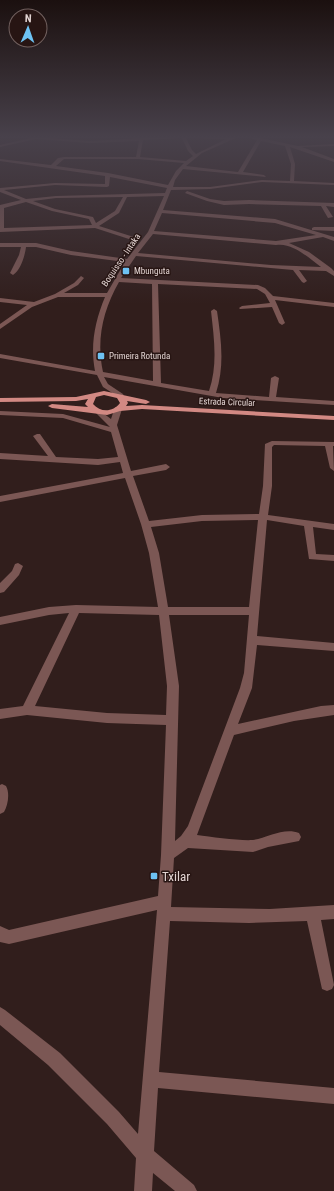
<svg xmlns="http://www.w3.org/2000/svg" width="334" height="1191" viewBox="0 0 334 1191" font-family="'Roboto Condensed',sans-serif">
<rect width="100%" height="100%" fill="#311e1c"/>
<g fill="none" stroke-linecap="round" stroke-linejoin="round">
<path fill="#7b5754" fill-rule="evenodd" d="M35 137 90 141 160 137H238L202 153 186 166 238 172 257 140 246 137 260 138 298 146 334 144V146L302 147 334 159V162L290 147 295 164 294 181 334 183V185L262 182 210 189 171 190 163 210 275 219 334 237V241L323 237 289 243 309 252 331 268 334 271V276L326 271 299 270 307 281 304 283 302 282 293 270 136 256 121 278 258 285 265 288 273 296 334 303V307L275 300 285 323 282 325 279 323 272 307 240 309 239 308 242 306 270 303 265 294 257 289 158 284 161 383 209 391C218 365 214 338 211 311L214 309 217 311C221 339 225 365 216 393L269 397 271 378 275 376 279 378 276 397 334 401V405L223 398 104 377 108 384 123 394 124 396 120 398 103 387 97 375 0 358V354L95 371C90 345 95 321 105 297H58L32 307 0 329V324L27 305 0 302V298L34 302 55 294 74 283 81 276 84 278 78 285 64 293H107L125 262 71 255 36 247H26C25 255 21 270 13 275L10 273 19 255 21 247H0V243H36L71 251 127 259 148 232 164 196 127 197 119 213 99 226 137 238 131 252 128 254 125 252 132 240 95 228 0 232V205L21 200 0 192V188L55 183 105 184V176L0 161V159L51 165 58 158 64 157H136L139 141 90 143 36 139 0 147V145ZM182 138 188 151 193 156 186 161 140 157 143 140ZM186 138 226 139 196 154 192 150ZM261 141 285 146 291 164 290 181 262 180 210 187H173L175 180 183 169 266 177 264 175 243 172ZM64 159H138L184 163 176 171 168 185 108 173 56 166ZM110 177 167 188 165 193 56 196 26 199 4 190 55 185 107 187 109 186ZM123 197 115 211 96 223 93 217 55 209 33 201 56 198ZM26 202 52 211 89 219 92 225 4 228V208ZM162 213 275 223 316 235 276 241 154 231ZM153 234 276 245C292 242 309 258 321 267L271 265 138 253ZM119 282 152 284 153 381 103 372C96 340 103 310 119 282Z
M187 191 210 199 224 201 249 200 334 203V207L326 206 333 217 328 218 321 206 249 204 224 205 207 201 185 193Z
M314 227H334V231L312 230V228Z
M115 407H121L122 409 117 425 131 471 166 464 170 467 166 470 133 476 149 521 202 515 259 514 263 486 265 444 272 441 334 442V446H333L334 471 330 468 325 446 274 445 272 447V486L268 515 334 524V530L313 527 316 554 334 555V561L309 559 304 526 267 520 257 636 334 643V651L257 645 252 688 238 724 321 706 334 705V715L294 721 234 735 197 835C212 837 240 841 253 840 267 838 284 827 299 833L301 837 299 841 268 847 253 852 188 848 174 858 171 907 270 909 334 905V919L321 920 334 985 332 989 327 991 322 989 307 921 249 923 170 921 159 1072 334 1088V1104L158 1088 154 1151 194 1185 197 1191H175L153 1173 152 1191H134L136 1158 107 1124 48 1065 0 1025V1007L5 1010 60 1053 119 1112 138 1134 157 910 9 944 0 942V926L9 930 158 896 161 855 166 725 107 723 27 715 0 719V709L23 706 69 613 49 615 0 625V617L49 607 76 605 158 607 149 553 141 524 125 478 0 502V496L123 473 120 462 98 465 0 459V453L48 456 33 436 37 434H40L56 457 98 459 118 457 111 432 63 418 0 415V411L63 414 110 427 95 412 99 410 111 419ZM258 520 249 607H168L159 553 151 527 202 521ZM79 613 159 615 167 686 166 715 107 713 35 706ZM169 615H249L244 673 240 688 188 826 181 836 175 841 179 686Z
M18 563 23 566 19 575 4 592 0 593V583L12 571 15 564Z
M2 784 6 786C10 793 8 805 4 812L0 814V785Z"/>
<path fill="#d28983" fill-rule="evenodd" d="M104 391 146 400 150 402 146 404 127 401 128 403 126 406 142 405 334 416V420L142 409 120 411 107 415 52 408 48 406 52 404 88 407 85 404 88 399 76 401 0 402V398L76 397ZM104 395 117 398 120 403C113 412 101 413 93 404L96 397Z"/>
</g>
<linearGradient id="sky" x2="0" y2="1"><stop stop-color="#1b100f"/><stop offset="0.45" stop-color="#48414b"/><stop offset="1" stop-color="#48414b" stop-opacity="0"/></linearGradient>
<rect width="334" height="304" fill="url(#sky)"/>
<g fill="#6dc2f3" stroke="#271513" stroke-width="1.5">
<rect x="122" y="267" width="8" height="8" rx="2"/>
<rect x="97" y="352" width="8" height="8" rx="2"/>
<rect x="150" y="872" width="8" height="8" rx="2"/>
</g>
<g text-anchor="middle" stroke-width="3" stroke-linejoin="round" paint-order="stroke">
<g font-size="9" fill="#e2d4d2" stroke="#271513">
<text transform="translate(121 260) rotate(-56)" y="3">Boquisso - Intaka</text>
<text transform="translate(227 402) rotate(2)" y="3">Estrada Circular</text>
</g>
<g font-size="9" fill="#e2d4d2" stroke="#271513" text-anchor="start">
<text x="134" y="274">Mbunguta</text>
<text x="109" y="359">Primeira Rotunda</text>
</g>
<g font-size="13" fill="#e2d4d2" stroke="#271513" text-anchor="start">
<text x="162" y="881">Txilar</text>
</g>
</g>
<g transform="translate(28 28) rotate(2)"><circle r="19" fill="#271513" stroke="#72615f"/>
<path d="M0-3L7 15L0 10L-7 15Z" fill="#6dc2f3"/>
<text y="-6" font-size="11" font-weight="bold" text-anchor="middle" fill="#e2d4d2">N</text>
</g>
</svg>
